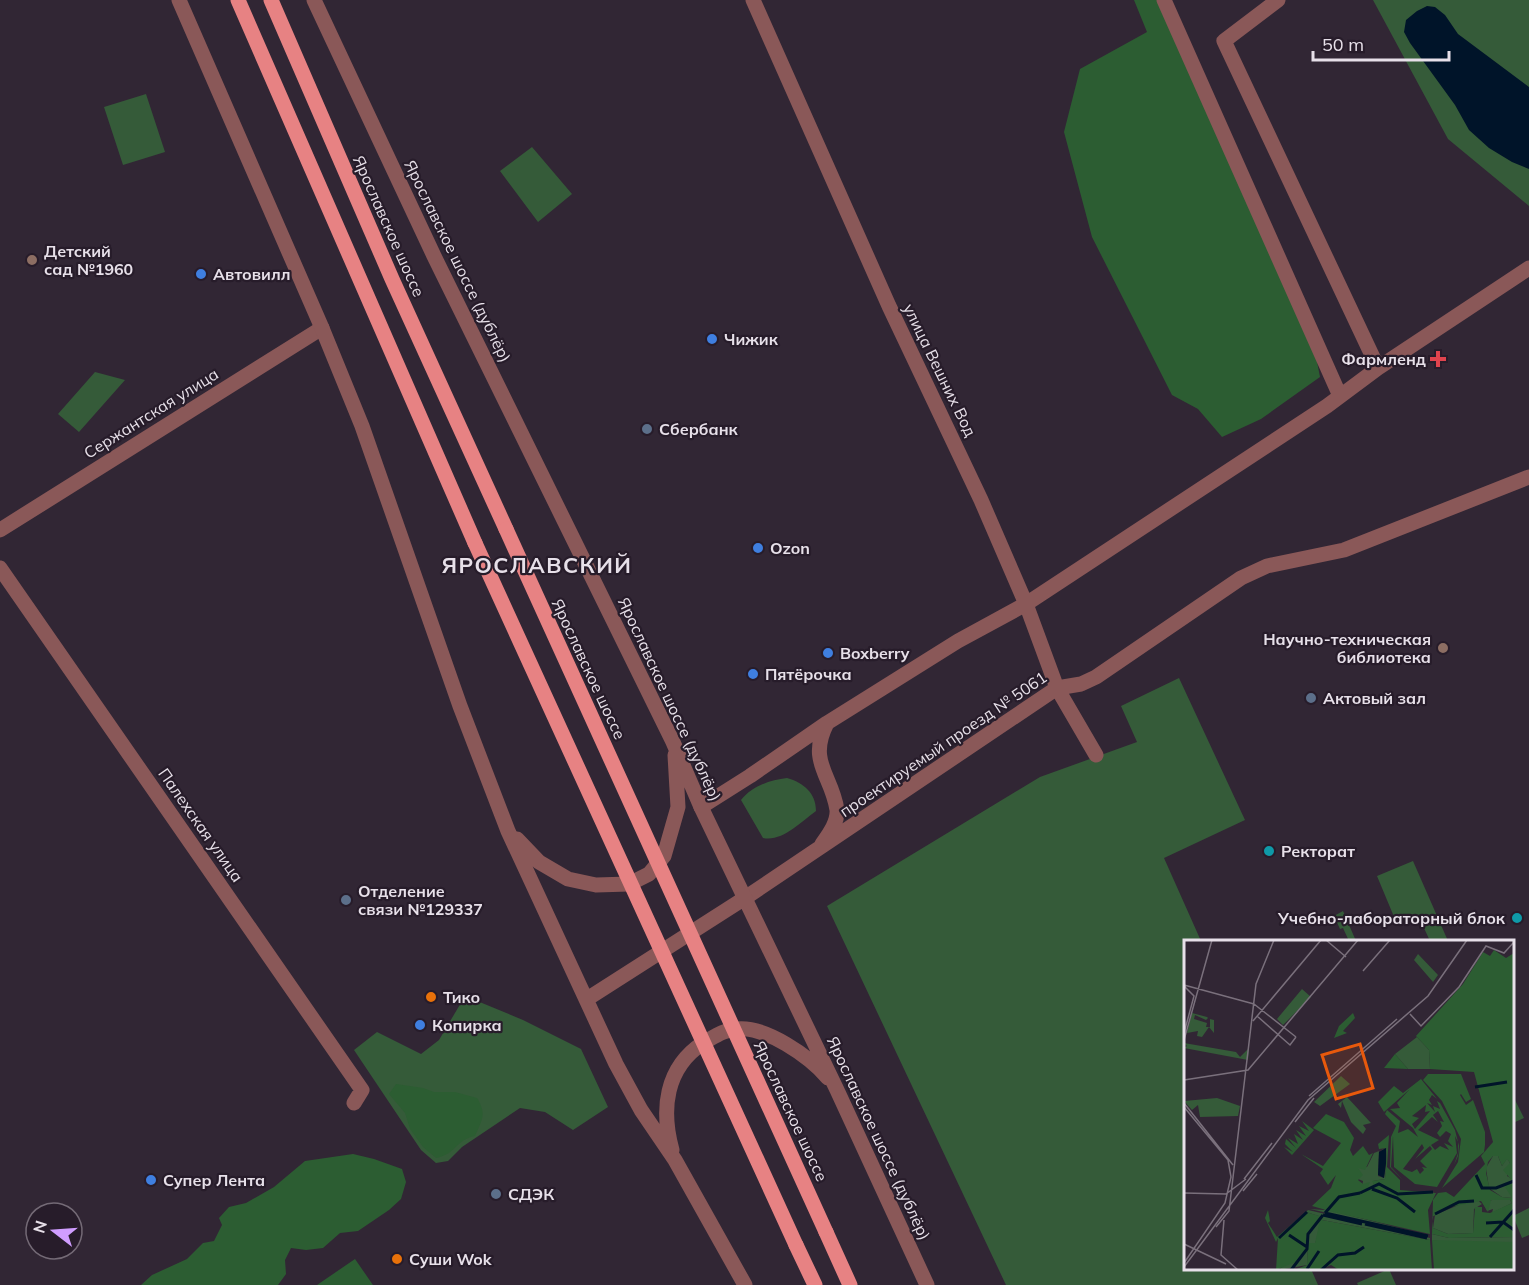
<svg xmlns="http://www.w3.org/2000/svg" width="1529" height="1285" viewBox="0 0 1529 1285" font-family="Mulish,sans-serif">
<rect width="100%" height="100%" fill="#312634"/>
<path fill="#355b39" d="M1373 0H1529V206L1448 139Z
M146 94 165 152 123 165 104 107Z
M532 147 572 194 538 222 500 171Z
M95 372 125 380 79 432 58 414Z
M1179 678 1245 820 1164 858 1201 941 1186 942V1268L1311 1269 1318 1285H1006L827 906 1040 777 1137 742 1121 706Z
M787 778C804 783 816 793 816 811 801 822 782 842 763 838L741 800C752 786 770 780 787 778Z
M1413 861 1448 941H1430L1418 915 1397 924 1377 876Z
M1343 911 1356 941H1349L1343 928 1340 929 1334 916Z
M465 996 523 1020 581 1049 608 1107 573 1130 545 1112 520 1108 462 1147 448 1161 436 1163 421 1150 354 1050 377 1032 421 1054 439 1040Z
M1513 1096 1524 1118 1513 1123H1512Z
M1529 1208V1235L1522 1238 1513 1216Z
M1389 1269 1396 1285H1358L1357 1283Z"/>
<path fill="#2c5d32" d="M1134 0H1160L1313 341 1320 377 1261 419 1222 437 1198 409 1172 395 1092 237 1064 132 1080 69 1147 32Z
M396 1084 423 1088 434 1092H455L477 1098C487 1114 482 1120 475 1136 455 1140 457 1154 436 1158L423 1147 410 1129 405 1113 389 1094Z
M353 1154 374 1159 402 1169 406 1182 401 1199 389 1210 358 1231 340 1233 323 1248 306 1250 291 1248 285 1260 286 1274 278 1285H141L152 1275 187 1259 203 1243 214 1241 222 1225 219 1218 229 1207 246 1203 274 1187 305 1161Z
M355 1259 373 1285H317Z"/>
<path fill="#001429" d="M1427 6 1435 7 1445 15 1458 34 1529 87V169L1512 162 1489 148 1469 130 1455 105 1410 43 1404 32 1406 20 1417 11Z"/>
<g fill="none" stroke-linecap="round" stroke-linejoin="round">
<path stroke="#8a5858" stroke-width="15" d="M753 0 889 306 981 500 1026 604 1057 688 1096 755
M1164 0 1340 396
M1278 0 1224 41 1378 368
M0 530 322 328
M0 568 362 1090 354 1103
M701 807 750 776 827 723 958 641 1026 604 1327 406 1378 368 1529 268
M822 844C829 834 838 822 837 810 832 775 807 762 827 723
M745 898 1057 688 1081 684 1096 677 1241 578 1267 566 1344 550 1529 477"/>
<path stroke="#8a5858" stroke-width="15" d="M179 0 322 328 362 426 460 706 508 831 616 1064 641 1110 675 1160 745 1285
M314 0 434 256 673 742 701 807 837 1090 927 1285
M517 839 539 862 568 879 596 885 629 884 649 874 664 856 678 807 675 755
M587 999 745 898
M672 1150C661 1110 665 1068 703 1043 714 1037 723 1030 736 1029 765 1025 810 1057 828 1078"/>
<path stroke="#e78283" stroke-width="15" d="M238 0 475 543
M271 0 392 279 506 529
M826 1232 850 1285
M796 1245 815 1285"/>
<path stroke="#e78283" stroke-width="15" d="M506 529 826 1232
M475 543 796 1245"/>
</g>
<g fill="#8d6e63" stroke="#271c2a" stroke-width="2">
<circle cx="32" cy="260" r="6"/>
<circle cx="1443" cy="648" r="6"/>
</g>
<g fill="#3f7fe0" stroke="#271c2a" stroke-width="2">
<circle cx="201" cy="274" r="6"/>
<circle cx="712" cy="339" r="6"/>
<circle cx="758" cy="548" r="6"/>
<circle cx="828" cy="653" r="6"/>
<circle cx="753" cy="674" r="6"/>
<circle cx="420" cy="1025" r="6"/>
<circle cx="151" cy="1180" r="6"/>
</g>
<path fill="#e0444e" stroke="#271c2a" stroke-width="2" d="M1435 350h6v6h6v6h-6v6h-6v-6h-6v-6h6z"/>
<g fill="#5c6f8a" stroke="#271c2a" stroke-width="2">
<circle cx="647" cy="429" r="6"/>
<circle cx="1311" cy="698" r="6"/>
<circle cx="346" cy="900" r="6"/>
<circle cx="496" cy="1194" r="6"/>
</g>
<g fill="#0f9aa8" stroke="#271c2a" stroke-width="2">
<circle cx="1269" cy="851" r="6"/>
<circle cx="1517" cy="918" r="6"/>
</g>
<g fill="#e8710a" stroke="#271c2a" stroke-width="2">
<circle cx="431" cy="997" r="6"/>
<circle cx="397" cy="1259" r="6"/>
</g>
<g text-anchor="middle" stroke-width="4.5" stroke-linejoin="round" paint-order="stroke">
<g font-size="16" fill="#e7e0e9" stroke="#271c2a">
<text transform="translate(389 226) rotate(66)" y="6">Ярославское шоссе</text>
<text transform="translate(458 261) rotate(64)" y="6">Ярославское шоссе (дублёр)</text>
<text transform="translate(940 370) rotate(64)" y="6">улица Вешних Вод</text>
<text transform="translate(151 413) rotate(-32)" y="6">Сержантская улица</text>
<text transform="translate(589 669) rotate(65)" y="6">Ярославское шоссе</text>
<text transform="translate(670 699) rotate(65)" y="6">Ярославское шоссе (дублёр)</text>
<text transform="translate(943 744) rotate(-34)" y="6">проектируемый проезд № 5061</text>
<text transform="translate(201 825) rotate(55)" y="6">Палехская улица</text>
<text transform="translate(791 1111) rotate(65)" y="6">Ярославское шоссе</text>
<text transform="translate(879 1138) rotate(65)" y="6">Ярославское шоссе (дублёр)</text>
</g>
<g font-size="16" font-weight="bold" fill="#e7e0e9" stroke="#271c2a" text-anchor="start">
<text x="44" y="257">Детский<tspan x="44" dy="18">сад №1960</tspan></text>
<text x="213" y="280">Автовилл</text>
<text x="724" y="345">Чижик</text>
<text x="1426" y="365" text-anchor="end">Фармленд</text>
<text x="659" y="435">Сбербанк</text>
<text x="770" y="554">Ozon</text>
<text x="1431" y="645" text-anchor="end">Научно-техническая<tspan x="1431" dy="18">библиотека</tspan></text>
<text x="840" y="659">Boxberry</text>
<text x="765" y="680">Пятёрочка</text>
<text x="1323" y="704">Актовый зал</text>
<text x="1281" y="857">Ректорат</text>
<text x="358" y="897">Отделение<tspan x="358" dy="18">связи №129337</tspan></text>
<text x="1505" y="924" text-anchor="end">Учебно-лабораторный блок</text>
<text x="443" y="1003">Тико</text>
<text x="432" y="1031">Копирка</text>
<text x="163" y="1186">Супер Лента</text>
<text x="508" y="1200">СДЭК</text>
<text x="409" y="1265">Суши Wok</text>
</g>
<g font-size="22" font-weight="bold" letter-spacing="1.5" fill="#e7e0e9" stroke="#271c2a">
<text x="537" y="573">ЯРОСЛАВСКИЙ</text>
</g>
</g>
<g transform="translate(1184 940)">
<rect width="330" height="330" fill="#312634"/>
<path d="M234 14 254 35 249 42 230 20ZM118 49 127 57 99 85 93 79ZM8 73 23 77 24 78 22 80 11 75 10 79 23 83 22 87H26V79L30 80V93L25 87 18 97 13 96 14 91 3 93ZM233 97 245 110 246 129H224L211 114ZM0 103 52 112 56 117 65 108 64 120 0 108 3 106ZM157 136 166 144 136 166 130 162ZM163 157 187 183 179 185 182 189 179 194 167 182 158 161 157 168 154 164ZM33 158 56 166 54 176 16 177 14 165 8 170 0 161ZM203 208 201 239 189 241 190 245 177 253 179 241 174 239 173 228 183 227 190 213ZM202 209V223L200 238 194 236 195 211ZM309 216H314L318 226 323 218 326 223 323 236 330 240 328 258 318 257 305 248 302 228ZM291 258 298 264 290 269 289 293 264 294 249 288 251 275ZM308 260H326L328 263 308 273 309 269 303 271 299 263ZM151 262 145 270 246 296 126 269 140 270ZM124 270 246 298V300L138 280 131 304 125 303 124 295 123 325 95 330 120 307 123 292 138 277 122 272ZM248 294 265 298 330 297V302L262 303 248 300Z" fill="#355b39" fill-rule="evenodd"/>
<path d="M310 10 322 18 330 13V243L319 230 326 223 323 219 318 226 314 216H309L304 222 302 233 306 250 318 257 328 258 321 247 324 242 330 245V297L265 298 248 294 249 260 254 253 262 252 270 257 301 224 297 216 309 202 290 132 246 129 245 110 232 96 279 44 299 12 306 16ZM307 260H326L328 263 306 273 298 272V267H291L289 293 264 294 249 288 248 277 266 267 297 261 304 272ZM169 73 171 78 159 91 163 93 150 98 155 86ZM211 114 224 129 200 128ZM277 134 287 159 282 162 277 154 276 155 282 165 289 160 301 192V205L300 212 258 248 274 222 277 199 258 161 239 140 244 134ZM237 139 253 159 248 155 245 160 248 165 243 163 251 172 249 166 256 169 253 161 256 163 271 190 275 206 274 216 270 225 274 213V202L271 196 273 213 253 247 231 244 210 227 209 196 207 227 219 240 206 227 207 197 212 186 201 174 203 170 216 181 214 193 224 189 234 197 229 188 206 169 216 168 213 163 226 149 200 172 194 162 210 146 219 153ZM242 165 241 172 246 171 231 189 228 184 235 178 228 176ZM254 171 260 182 256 181 258 186 253 193 256 197 262 191 267 194 264 201 269 207 260 203 265 210 256 206 251 210 247 205 255 200 234 190 248 177 254 182 249 175ZM238 204 240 208 231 219 246 206 248 209 236 221 243 228 238 227 240 230 236 234 233 229 228 232 219 229ZM142 174 160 182 170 198 166 210 169 216 179 206 185 215 189 213 181 230 174 228 179 235 174 240 179 244 186 242 184 247 190 245 188 241 201 239 203 208 195 209 194 204 205 195 203 227 216 240V250L252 253 244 270 246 294 145 271 149 264 142 270 128 266 147 248 152 235 144 245 136 233 139 229 117 214 139 226 157 203 129 188ZM118 181 130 190 108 215 100 207 109 212 101 204 102 199 112 208 104 198 114 204 110 194 119 200 112 190 122 196 115 186 125 191ZM84 270 86 281 84 283 93 297 122 272 139 277 138 280 246 300 248 330H155L147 325 135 330H110L123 325 124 295 125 303H131L136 280 123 293 120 313 114 321 92 330 94 298 92 302 81 278ZM248 300 330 302V330H250Z" fill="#2c5d32" fill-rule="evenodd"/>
<path d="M202 208V223L200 238 194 235 195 212Z" fill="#001429"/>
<path fill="none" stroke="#001429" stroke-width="3" d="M291 147 323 142M292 235 298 248H312L330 241M188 249 213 258 231 272M176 253 195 244 214 254 249 252M141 273 244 296M141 273 155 257 176 253M251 274 275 262 290 261M139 275 178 284M302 283 319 282 330 290M181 284 243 298M105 295 123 307M306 297 330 270M95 298 123 272M123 329 135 311M107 330 123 309 124 294 139 275M137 330 154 315 171 313 180 307"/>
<path fill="none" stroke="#7a707c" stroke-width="1.5" d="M142 0 162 17M179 31 206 0M0 45 70 64M0 46 10 56 0 93M70 64 112 97M226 74 237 86 275 47 302 6 320 13 330 2M73 76 106 105 112 97M69 81 137 0M0 100 28 0M0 140 64 130 174 0M125 156 213 79M0 163 49 225M0 167 44 220 47 237 41 263 0 323M111 182 130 158M60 239 88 203M59 251 73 234M0 253 42 254 62 239M40 280 37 315 54 330M32 287 45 271 72 44 90 0M0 304 42 324M0 327 124 160 244 56 283 0"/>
<path fill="#e8590c" fill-opacity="0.15" stroke="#e8590c" stroke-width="3" d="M176 104 189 148 152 159 138 115Z"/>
<rect width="330" height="330" fill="none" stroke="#e7e0e9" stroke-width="3"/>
</g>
<g transform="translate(54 1231) rotate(287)"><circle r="28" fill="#271c2a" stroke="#746a76" stroke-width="1.5"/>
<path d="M0-4.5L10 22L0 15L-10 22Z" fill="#d09dff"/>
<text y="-9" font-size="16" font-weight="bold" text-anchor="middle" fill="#e7e0e9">N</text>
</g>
<path d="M1313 51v9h136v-9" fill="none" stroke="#e7e0e9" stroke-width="3"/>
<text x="1322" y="51" font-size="18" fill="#e7e0e9" stroke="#271c2a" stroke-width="4.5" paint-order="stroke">50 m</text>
</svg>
